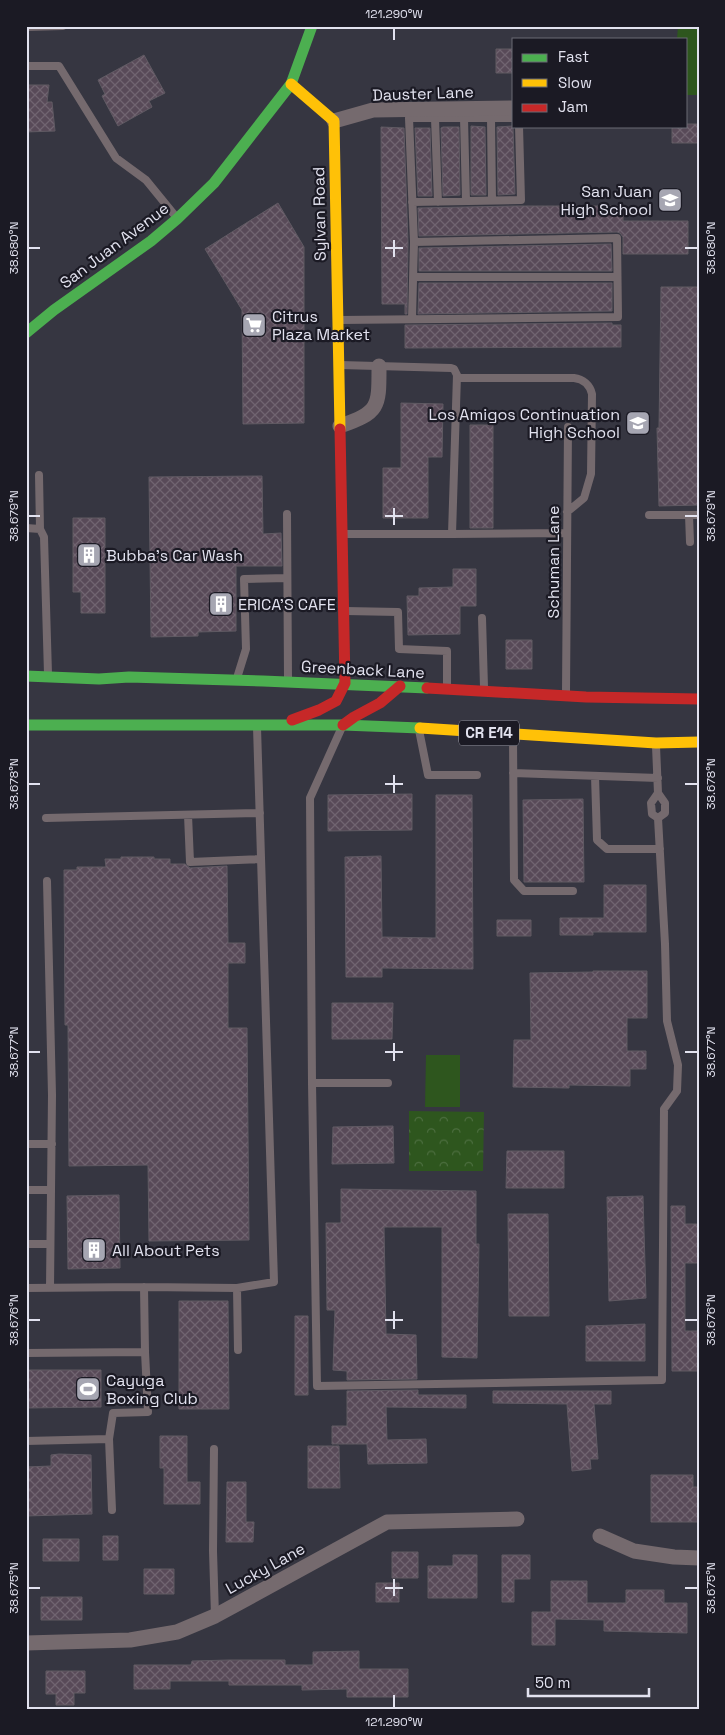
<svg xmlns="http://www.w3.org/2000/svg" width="725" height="1735" viewBox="0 0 725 1735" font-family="'Space Grotesk',sans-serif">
<defs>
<pattern id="forest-crowns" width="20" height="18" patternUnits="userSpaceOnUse" patternTransform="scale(1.25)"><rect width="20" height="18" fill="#2e561e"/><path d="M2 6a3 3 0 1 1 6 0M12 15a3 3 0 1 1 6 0" fill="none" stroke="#4c6e3f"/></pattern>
<pattern id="building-cross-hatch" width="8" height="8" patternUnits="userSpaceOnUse" patternTransform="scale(1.25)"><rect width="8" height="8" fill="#584a58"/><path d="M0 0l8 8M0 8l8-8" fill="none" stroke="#706470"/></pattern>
</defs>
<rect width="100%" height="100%" fill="#363641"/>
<path fill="#2e561e" d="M678 26H699V95H686V39H677Z
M426 1055H460V1107H425Z"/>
<path fill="url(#forest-crowns)" d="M409 1111 484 1112 483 1171H409Z"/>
<path fill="url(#building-cross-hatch)" stroke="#605a63" d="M496 49H514V73H496Z
M144 55 165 93 149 101 152 107 118 126 102 96 105 94 98 80Z
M26 85H49L47 102H52L55 131 26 132Z
M686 124H699V143H672V126H686Z
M471 126 485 127 486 195H471Z
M513 126 515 194 498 195 497 127Z
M381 127 404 128 408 242 407 314H405V304H382Z
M443 127H459L460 195 443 196 441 128Z
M415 128H430L432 196H418Z
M278 203 304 247V423L243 424 242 310 205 249Z
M515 206H623V221H688V254H623V237L620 233 617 232 419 236 418 208Z
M611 244 612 271H419V248Z
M419 283H612V311L418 314Z
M661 287H699V505L659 506 657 428H659Z
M612 323V325H621V347L405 348V325Z
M401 403 443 404 442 457H428V518H383V468H401Z
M470 425H493V528H470Z
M262 476 263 534 281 533 282 566H236V631L198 632V636L151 637 149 477Z
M73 518H105V613H81V592H73Z
M453 569H476V606H460V634L408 635 407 596H419V588L453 587Z
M506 640H532V669H506Z
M412 794V830L328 831V795Z
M436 795H472L473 969 382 968V977H346L345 857 381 856 382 937 436 938Z
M583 799 584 882H524L523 800Z
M121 857H154V859H170V864H185L190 868 227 866 228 943H245V963H228V1028H247L249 1240 149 1241 148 1165 69 1166 68 1025H65L64 870H77V867H106L105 859H121Z
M604 885H646V932H593V935H560V918H604Z
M497 920H531V936H497Z
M593 971H647V1018H627V1051H646V1069H630V1086L569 1085V1088L513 1087 514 1040H531L530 973 593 972Z
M332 1003H393L392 1039H332Z
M393 1126 394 1163 332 1164 333 1127Z
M507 1151H564V1188H506Z
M341 1189 476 1191V1244H479L477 1358 442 1357V1227H384L386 1334 416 1335 417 1379 347 1380V1371L333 1370 335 1310H327L326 1223H341Z
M119 1195 120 1268 68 1269 67 1196Z
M643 1196 646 1298 609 1301 607 1197Z
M671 1206H685V1224H699V1263H685V1331H699V1371H672Z
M508 1214H548L549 1316H509Z
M179 1301H228L229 1409H179Z
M295 1316H308V1395H295Z
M645 1324V1361H586V1326Z
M26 1370H101V1407L26 1408Z
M418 1390V1395H466V1408L386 1407 387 1440 426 1439 427 1463 368 1464 367 1444H332V1426H347V1391Z
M493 1391H611V1404H594L598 1459H590L591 1469 572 1471 567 1404 493 1403Z
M160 1436H187V1482H200V1504H164V1468H160Z
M308 1446H339L340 1488H308Z
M59 1454 91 1455 92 1514 26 1516V1467L51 1466V1455Z
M651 1475H693V1487H699V1522H651Z
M227 1482H246V1522H254L253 1542H226Z
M103 1536H118V1560H103Z
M43 1539H79V1561H43Z
M392 1552H418V1578H392Z
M453 1555H477V1598H428V1566H453Z
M502 1555H530V1579H514V1602H502Z
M144 1569H174V1594H144Z
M551 1581H587V1603H626V1590H664V1603H687V1633L604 1631V1620L555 1619V1645H532V1612H551Z
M376 1583H399V1602H376Z
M41 1597H82V1620H41Z
M359 1651V1669H408V1697H347V1689L302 1690V1685H229V1681H170V1689H134V1665H191L192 1661 229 1660H285V1665H313V1652Z
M46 1671H85V1693H74V1705H56V1694H46Z"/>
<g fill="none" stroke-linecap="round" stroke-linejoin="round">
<path stroke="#756a6e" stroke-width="8" d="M26 27 63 26
M26 66H59L116 158 146 180 177 218
M435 118 438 202
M464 118 466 201
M491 118 492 200
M412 202 521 200 519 126
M413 277H617
M412 319 414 242
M340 320 618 317 617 238 414 242 409 118H514
M340 365 451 368 454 369 457 375 452 534H343
M457 378H574C583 379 590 385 592 394L591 474 584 498 567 512
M39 475 40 529
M287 514 288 679
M649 515H699
M689 515 690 542
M26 528 40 529 44 537 48 674
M452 534 567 533
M346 611 398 612 399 649 447 651V687
M482 618 484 687
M237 678 246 649 244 579 287 578
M566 692 568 427
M342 727 310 798 312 1083 317 1386 662 1380 664 1109 677 1091 678 1065 667 1021 665 944 658 818 665 813V803L658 793 656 746
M419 730 428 775H477
M513 736 514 880 524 891H573
M513 773 658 778
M595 776 597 840 607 849H660
M188 815 190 862 261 859
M46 818 260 813
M658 818 652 814 651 803 658 793
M47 881 52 1095 50 1288
M312 1083H388
M26 1144H52
M26 1190H51
M26 1244H50
M26 1288 144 1287 237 1288 238 1350
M237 1288 274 1282 257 727
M26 1353 145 1352 144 1287
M109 1439 113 1413 148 1412 145 1352
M26 1441 109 1439 112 1510
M214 1449 213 1551 215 1616"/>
<path stroke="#756a6e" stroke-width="15" d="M334 121 373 110 514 108
M340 426C380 412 379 407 379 366
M600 1536 634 1551 674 1557 699 1558
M26 1643 130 1640 177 1632 215 1616 387 1522 517 1519"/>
<path stroke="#4caf50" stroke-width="11" d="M26 333 54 310 151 241 177 219 214 183 291 84 312 26
M26 676 99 679 129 677 263 681 427 688
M26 725H343L420 728"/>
<path stroke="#ffc107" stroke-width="11" d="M291 84 334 121 340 429
M420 728 656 743 699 742"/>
<path stroke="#c62828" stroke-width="11" d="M340 429 345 683
M427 688 586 697 699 699
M292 720 319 710 336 701 345 683
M343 725 354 717 380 703 400 686"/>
</g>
<path fill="none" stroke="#e2e2ef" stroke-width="2" d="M394 28V40M394 240V257M28 248H40M385 248H403M685 248H698M394 508V525M28 516H40M385 516H403M685 516H698M394 775V793M28 784H40M385 784H403M685 784H698M394 1043V1061M28 1052H40M385 1052H403M685 1052H698M394 1311V1329M28 1320H40M385 1320H403M685 1320H698M394 1579V1596M28 1588H40M385 1588H403M685 1588H698M394 1695V1708"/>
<defs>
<symbol id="school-square" viewBox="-11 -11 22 22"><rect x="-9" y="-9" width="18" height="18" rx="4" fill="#a6a6b2" stroke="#1b1a24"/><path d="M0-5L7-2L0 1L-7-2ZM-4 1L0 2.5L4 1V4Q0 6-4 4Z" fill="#fff"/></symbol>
<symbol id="supermarket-square" viewBox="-11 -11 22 22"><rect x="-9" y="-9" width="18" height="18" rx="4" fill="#a6a6b2" stroke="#1b1a24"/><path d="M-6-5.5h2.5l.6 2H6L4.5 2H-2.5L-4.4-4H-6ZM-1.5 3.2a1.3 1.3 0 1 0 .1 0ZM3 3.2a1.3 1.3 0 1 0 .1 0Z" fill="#fff"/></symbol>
<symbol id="building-square" viewBox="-11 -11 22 22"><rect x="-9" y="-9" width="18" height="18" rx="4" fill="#a6a6b2" stroke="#1b1a24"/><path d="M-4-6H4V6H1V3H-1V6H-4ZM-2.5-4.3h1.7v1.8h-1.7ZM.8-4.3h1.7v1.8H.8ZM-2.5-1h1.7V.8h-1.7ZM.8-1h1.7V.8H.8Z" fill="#fff"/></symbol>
<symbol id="stadium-square" viewBox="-11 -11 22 22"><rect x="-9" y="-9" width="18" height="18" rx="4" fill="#a6a6b2" stroke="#1b1a24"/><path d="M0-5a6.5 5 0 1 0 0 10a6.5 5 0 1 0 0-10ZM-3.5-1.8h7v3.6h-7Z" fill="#fff"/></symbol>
</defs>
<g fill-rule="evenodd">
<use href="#school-square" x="656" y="186" width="28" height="28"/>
<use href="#supermarket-square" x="240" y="311" width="28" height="28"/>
<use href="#school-square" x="624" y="409" width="28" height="28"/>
<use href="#building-square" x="75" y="541" width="28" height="28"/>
<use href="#building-square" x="207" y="590" width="28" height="28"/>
<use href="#building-square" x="80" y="1236" width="28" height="28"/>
<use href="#stadium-square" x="74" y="1375" width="28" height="28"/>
</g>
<g text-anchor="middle" stroke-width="4.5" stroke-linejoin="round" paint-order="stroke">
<rect fill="#1b1a24" stroke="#a6a6b2" stroke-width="1" x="459" y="720.5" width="60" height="25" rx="4"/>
<g font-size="15" font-weight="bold" fill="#e2e2ef">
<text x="489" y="738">CR E14</text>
</g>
<g font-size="16" fill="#e2e2ef" stroke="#1b1a24">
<text transform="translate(423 93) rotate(-2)" y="6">Dauster Lane</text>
<text transform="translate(319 214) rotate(-91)" y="6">Sylvan Road</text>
<text transform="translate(114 245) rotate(-37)" y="6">San Juan Avenue</text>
<text transform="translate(553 562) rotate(-90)" y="6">Schuman Lane</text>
<text transform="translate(363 669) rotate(3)" y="6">Greenback Lane</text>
<text transform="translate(265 1568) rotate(-29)" y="6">Lucky Lane</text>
</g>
<g font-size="16" fill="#e2e2ef" stroke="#1b1a24" text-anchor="start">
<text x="652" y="197" text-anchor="end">San Juan<tspan x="652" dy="18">High School</tspan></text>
<text x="272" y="322">Citrus<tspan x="272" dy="18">Plaza Market</tspan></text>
<text x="620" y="420" text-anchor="end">Los Amigos Continuation<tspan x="620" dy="18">High School</tspan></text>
<text x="106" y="561">Bubba's Car Wash</text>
<text x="238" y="610">ERICA'S CAFE</text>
<text x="112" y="1256">All About Pets</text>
<text x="106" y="1386">Cayuga<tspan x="106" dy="18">Boxing Club</tspan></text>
</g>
</g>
<rect width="725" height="1735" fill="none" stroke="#1b1a24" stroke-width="55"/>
<rect x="512" y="38" width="175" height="90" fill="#1b1a24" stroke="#6b6a75"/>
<rect x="522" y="54" width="25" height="8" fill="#4caf50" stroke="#6b6a75"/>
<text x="558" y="62" font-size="15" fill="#e2e2ef">Fast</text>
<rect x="522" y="79" width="25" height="8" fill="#ffc107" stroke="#6b6a75"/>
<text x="558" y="88" font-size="15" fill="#e2e2ef">Slow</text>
<rect x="522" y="104" width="25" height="8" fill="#c62828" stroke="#6b6a75"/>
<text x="558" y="112" font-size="15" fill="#e2e2ef">Jam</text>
<path d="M528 1688v8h121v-8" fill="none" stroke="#e2e2ef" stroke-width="2.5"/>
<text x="535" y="1688" font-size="15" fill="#e2e2ef" stroke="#1b1a24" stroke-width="4" paint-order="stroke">50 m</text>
<rect x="28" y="28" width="670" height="1680" fill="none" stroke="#e2e2ef" stroke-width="2"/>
<g font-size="12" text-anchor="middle" fill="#e2e2ef">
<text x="394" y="18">121.290°W</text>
<text transform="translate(14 248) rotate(-90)" y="4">38.680°N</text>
<text transform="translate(711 248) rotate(-90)" y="4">38.680°N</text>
<text transform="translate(14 516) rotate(-90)" y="4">38.679°N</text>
<text transform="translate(711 516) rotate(-90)" y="4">38.679°N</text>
<text transform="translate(14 784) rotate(-90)" y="4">38.678°N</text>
<text transform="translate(711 784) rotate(-90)" y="4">38.678°N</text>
<text transform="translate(14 1052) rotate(-90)" y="4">38.677°N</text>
<text transform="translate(711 1052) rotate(-90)" y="4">38.677°N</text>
<text transform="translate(14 1320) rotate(-90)" y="4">38.676°N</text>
<text transform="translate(711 1320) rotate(-90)" y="4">38.676°N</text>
<text transform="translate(14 1588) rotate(-90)" y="4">38.675°N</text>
<text transform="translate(711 1588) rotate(-90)" y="4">38.675°N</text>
<text x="394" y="1726">121.290°W</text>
</g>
</svg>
